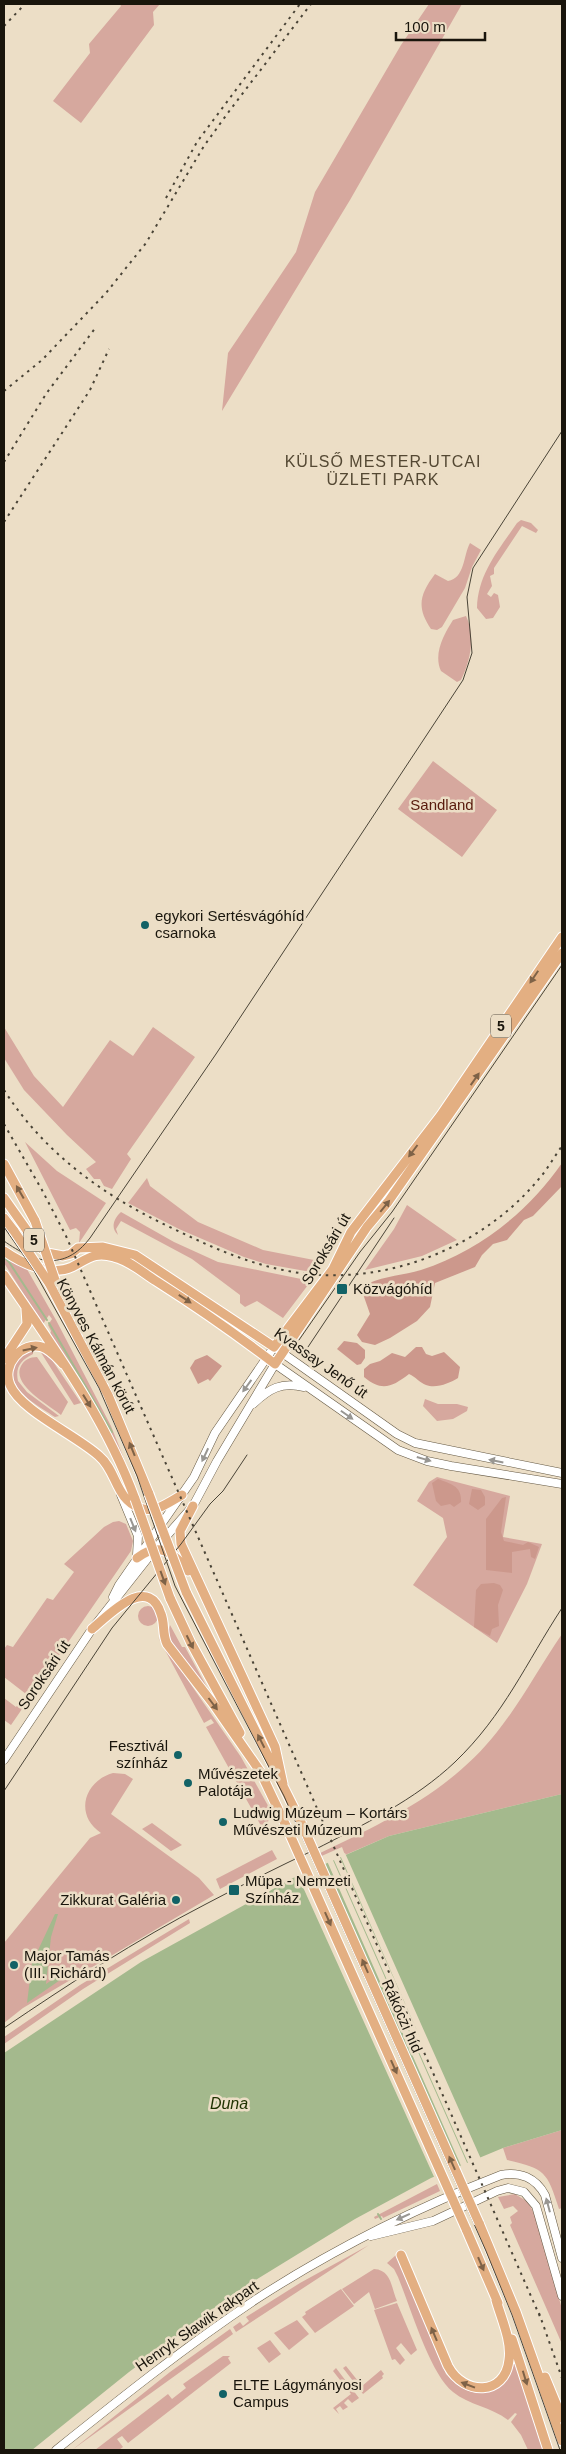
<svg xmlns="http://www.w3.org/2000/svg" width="566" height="2454" viewBox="0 0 566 2454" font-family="Arial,sans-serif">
<rect width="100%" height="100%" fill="#ecdec6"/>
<path fill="#d6a89e" d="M120 4H160L153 12 154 25 81 123 53 101 90 53 89 44 121 6Z
M429 4H462L350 200 222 411 228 353 296 252 315 192 401 45Z
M521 520 531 523 538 530 536 533 522 526 494 568V574L490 576 492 586 487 594 491 597 494 593 498 595 500 607 493 618 486 619 477 608C478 574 498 551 517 523Z
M470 543 481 550 472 567 465 588 442 627 437 630 431 629C416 607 420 594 435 574L448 581C465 578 463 556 470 543Z
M466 616C476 636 470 662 461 680L457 682 441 671C433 654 444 634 453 620Z
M433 761 497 810 462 857 398 809Z
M4 1027 34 1076 63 1107 110 1040 133 1056 153 1027 195 1057 127 1154 131 1159 112 1189 104 1186 100 1179H94L86 1169 96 1162 67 1135 24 1090 4 1058Z
M25 1142 57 1171 106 1203 79 1243 80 1232 76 1228 70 1230Z
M147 1178 150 1186 198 1222 263 1250 319 1261 311 1272 266 1264 244 1257 179 1229 128 1203Z
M407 1205 457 1240 422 1256 365 1270 394 1229Z
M121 1212 174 1242 218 1262 311 1281 283 1318 257 1301 245 1307 240 1303V1295L192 1259 121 1221 116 1229 118 1235C110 1228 114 1218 121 1212Z
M4 1254 24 1264 56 1320 111 1426 138 1494C116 1435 84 1386 50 1334L51 1331 48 1325 52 1319 49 1315 43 1324 4 1263Z
M33 1350V1354C21 1360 15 1367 18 1381L27 1392 59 1416 55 1417C38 1405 4 1389 15 1364 18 1356 26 1352 33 1350Z
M40 1351 52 1360 81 1403 74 1405Z
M37 1357 68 1402 61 1415C49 1405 11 1385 21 1366 24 1360 30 1357 37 1357Z
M425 1399 438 1404H457L468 1407 467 1411 453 1419 437 1421 423 1406Z
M437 1477 510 1496 503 1537 542 1544 527 1584 497 1643 413 1585 447 1537 443 1518 417 1501 429 1482Z
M113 1522 119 1521 126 1524 133 1541 131 1551 11 1725 4 1720V1698L16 1707 26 1694 4 1677V1649L7 1645 13 1647 47 1598 53 1600 74 1572 64 1564 104 1527Z
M138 1616a10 10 0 1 1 20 0a10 10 0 1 1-20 0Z
M170 1625 182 1647H185L219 1709 172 1643 168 1634Z
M562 1634V1794L389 1836 345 1855 342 1847 317 1858 316 1855C383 1823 450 1792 497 1732 521 1702 540 1666 562 1634Z
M158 1637 241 1757 271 1811 265 1833 206 1727 214 1723 211 1719 204 1723Z
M113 1773 125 1774 133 1779 111 1814 199 1878 214 1895 23 2008 4 2023V1943L90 1838 101 1833C74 1815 84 1781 113 1773Z
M152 1823 182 1845 171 1851 142 1829Z
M272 1850 277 1859 220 1889 216 1879Z
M189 1919 190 1923 83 1989 4 2044V2037L80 1985Z
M562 2130V2208L559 2209C547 2171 545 2169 507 2160L503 2148Z
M437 2184 440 2191 383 2218 382 2216 375 2219 374 2217Z
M515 2194 528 2202 535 2215 562 2309V2344L510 2225 512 2223 510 2217 518 2211 513 2206 504 2209 498 2197Z
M369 2245 236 2332 233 2327 240 2322 243 2326 249 2321 246 2317 300 2283Z
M396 2255 446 2374C474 2405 500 2396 515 2360L544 2450H528L521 2435 511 2422 517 2414 515 2413 508 2420C491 2407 469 2405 453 2392 430 2374 410 2306 398 2277L394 2269 387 2263Z
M374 2269C392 2270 391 2288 397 2301L375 2309 369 2292 354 2304 342 2289Z
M341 2289 354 2306 315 2333 302 2317 306 2314 305 2312Z
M397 2303 417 2350 411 2355 401 2343 396 2348 405 2360 400 2365 395 2359 392 2360 374 2310Z
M297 2320 309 2334 289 2350 274 2333Z
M230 2329 233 2334 72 2450 170 2372Z
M270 2340 281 2354 269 2363 257 2348Z
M223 2356H230L228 2358 231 2363 128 2443 122 2436 117 2439 123 2447 119 2450H95L168 2394 172 2399 186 2388 183 2384Z
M346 2366 362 2386 381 2370 384 2374 382 2376 383 2378 363 2394 343 2368Z
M336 2368 359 2398 352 2403 348 2399 344 2403 348 2407 343 2410 340 2406 336 2409 339 2414 333 2408 351 2394 333 2371Z"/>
<path fill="#cc988c" d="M562 1163V1186L533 1216 524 1220 507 1240 493 1244 482 1255 475 1267 435 1283 430 1307 417 1321 390 1338 375 1345 362 1342 357 1335 370 1314 363 1294 369 1283C385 1276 404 1275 421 1270 479 1251 527 1213 562 1163Z
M344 1341 357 1343 365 1350V1358L361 1364 357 1365 337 1349Z
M416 1347H422L426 1354 432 1356 444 1352 460 1367 458 1378C450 1383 436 1389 426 1385 420 1383 416 1377 409 1374 392 1387 382 1392 364 1377V1369L370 1364 380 1361 392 1353 405 1357Z
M207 1355 222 1366 210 1381 208 1379 198 1384 190 1368 195 1360Z
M438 1479C451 1484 462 1486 461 1502L454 1507 450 1504 441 1506 436 1501 432 1483Z
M472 1489 481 1490 485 1497V1505L478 1510 469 1504Z
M506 1497 501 1532 504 1541 523 1545 528 1542 539 1547 535 1559 531 1557 530 1549 512 1552V1573L486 1570V1519L502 1498Z
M494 1583 500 1585 503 1590 498 1605 499 1626 492 1629 490 1636 474 1627 476 1590 481 1584Z"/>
<path fill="#a4b98d" d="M562 1794V2130L503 2148 431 2178 355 2219 233 2294 129 2372 32 2450H4V2053L141 1962 293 1878 389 1836Z
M55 1914H58L51 1937 46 1984 59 1975 76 1969 27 2003 32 1963Z"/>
<path fill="#ecdec6" d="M345 1853 481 2159 469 2165 333 1858 339 1855 422 2042 340 1855Z
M332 1858 468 2165 462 2168 327 1861Z
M322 1863 460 2168 435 2179 297 1874Z"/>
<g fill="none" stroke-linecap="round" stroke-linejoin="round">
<path stroke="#a4b98d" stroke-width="2" d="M4 1257 9 1262 47 1320
M49 1323 112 1432
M378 2214 381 2219
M226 2300 229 2304"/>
<defs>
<path id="secondary" d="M253 1404C270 1388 281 1382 304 1387
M121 1495 138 1536 137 1555
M113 1597 119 1585 194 1477 215 1433 274 1347 397 1434 415 1443 562 1473
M4 1760 92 1629 155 1549 193 1506 217 1461 275 1364 398 1450 427 1461 451 1466 562 1484
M371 2236 433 2221 497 2191 508 2188 524 2192 536 2206 562 2296
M56 2450C121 2398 186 2346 255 2300 332 2250 416 2208 501 2175 520 2171 536 2178 545 2195L562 2258"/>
<path id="primary" d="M4 1164 35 1221
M4 1198 38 1246 47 1253 63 1256 71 1254 78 1248 103 1247 135 1255 274 1347 333 1269 351 1232 441 1115 562 937
M4 1218 14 1231
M4 1251C21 1263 50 1277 72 1267 88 1259 94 1251 114 1257 129 1260 143 1273 156 1281 197 1307 237 1335 275 1364L367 1227 388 1202 562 953
M4 1275C53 1347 105 1417 135 1499
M49 1283 108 1395 149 1494
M4 1359 27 1324 26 1309
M63 1364C57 1358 51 1350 42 1347 22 1341 1 1365 10 1385 21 1411 76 1435 99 1456 117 1471 115 1499 140 1508 155 1514 169 1502 182 1495
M193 1506 180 1531 181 1544 275 1747 283 1784
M137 1558C158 1542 173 1551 188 1571
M186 1592 300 1820
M170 1598 191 1643 240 1733
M92 1629C109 1615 148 1573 161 1614 165 1624 162 1634 167 1644L214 1705 262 1774
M260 1771 286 1826
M479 2223 516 2312 562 2441
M466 2229 498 2303
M401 2255 448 2366C464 2396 505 2396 509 2360 512 2341 501 2318 496 2300
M512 2339 548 2450
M545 2377 562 2418"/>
</defs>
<use href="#secondary" stroke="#645843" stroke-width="9"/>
<use href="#primary" stroke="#fff" stroke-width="11"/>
<use href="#secondary" stroke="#fff" stroke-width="8"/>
<use href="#primary" stroke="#e3af82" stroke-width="9"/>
<path stroke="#4a4437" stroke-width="1" d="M4 1227 33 1269 99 1388 137 1476 175 1586 284 1796 486 2251 512 2315 560 2450
M4 1241C35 1263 64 1272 90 1238L216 1054 463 680 472 653 467 597 473 568 562 431
M299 1340 360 1252 392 1212 562 965
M308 1347 394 1218
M4 1791 112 1628 181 1544 210 1504 223 1491 247 1455
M4 2028C69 1984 136 1940 206 1904 242 1885 278 1867 314 1850 363 1825 415 1800 455 1762 504 1715 526 1663 562 1608"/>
<path stroke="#4a4437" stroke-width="2" stroke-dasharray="2.5 5" stroke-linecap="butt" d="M4 26 25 4
M166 198 197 142 300 4
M4 391 42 360 106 293 146 243 204 146 230 110 311 4
M4 462 46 394 96 327
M4 522 90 390 109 349
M4 1090C45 1154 105 1197 174 1229 209 1246 244 1262 283 1270 375 1290 478 1252 538 1180 547 1170 554 1157 562 1146
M4 1124 42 1190 66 1236 541 2319
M539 2313 562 2378"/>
<defs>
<path id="primary-bridge" d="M35 1221 55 1280
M14 1231 49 1283
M149 1494 186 1592
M135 1499 170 1598
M300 1820 479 2223
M286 1826 466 2229"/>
</defs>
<use href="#primary-bridge" stroke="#fff" stroke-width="11" stroke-linecap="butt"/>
<use href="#primary-bridge" stroke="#e3af82" stroke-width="9"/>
</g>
<defs><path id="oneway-solid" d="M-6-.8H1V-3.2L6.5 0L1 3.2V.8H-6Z" transform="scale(1.25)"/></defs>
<g fill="#7e6247">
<use href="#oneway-solid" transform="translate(534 977) rotate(124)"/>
<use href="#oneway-solid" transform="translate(475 1079) rotate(-55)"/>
<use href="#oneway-solid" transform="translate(413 1151) rotate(127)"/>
<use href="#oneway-solid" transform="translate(20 1192) rotate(-120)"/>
<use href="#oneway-solid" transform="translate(385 1206) rotate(-51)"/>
<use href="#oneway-solid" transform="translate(185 1299) rotate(33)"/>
<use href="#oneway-solid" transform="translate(30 1349) rotate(-12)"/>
<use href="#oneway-solid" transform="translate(87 1401) rotate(58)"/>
<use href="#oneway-solid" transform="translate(132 1449) rotate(-112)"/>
<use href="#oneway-solid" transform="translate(163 1578) rotate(70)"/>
<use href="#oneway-solid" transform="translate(190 1642) rotate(63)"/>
<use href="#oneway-solid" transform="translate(213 1704) rotate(53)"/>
<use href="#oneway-solid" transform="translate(261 1741) rotate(-117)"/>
<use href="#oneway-solid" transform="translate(328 1919) rotate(66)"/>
<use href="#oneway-solid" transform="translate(365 1966) rotate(-114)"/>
<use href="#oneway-solid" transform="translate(394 2067) rotate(66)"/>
<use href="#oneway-solid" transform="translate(452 2163) rotate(-114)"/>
<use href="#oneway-solid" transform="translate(481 2264) rotate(67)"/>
<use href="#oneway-solid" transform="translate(434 2334) rotate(-113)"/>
<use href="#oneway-solid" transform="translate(525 2378) rotate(73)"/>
<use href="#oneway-solid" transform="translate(468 2385) rotate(-159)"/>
</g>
<g fill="#989692">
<use href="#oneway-solid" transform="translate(247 1386) rotate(126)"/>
<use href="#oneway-solid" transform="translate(347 1415) rotate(35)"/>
<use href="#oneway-solid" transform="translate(205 1455) rotate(115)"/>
<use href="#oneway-solid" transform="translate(424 1459) rotate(16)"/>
<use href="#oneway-solid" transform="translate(496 1461) rotate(-169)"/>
<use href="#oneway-solid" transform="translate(133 1525) rotate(68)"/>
<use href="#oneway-solid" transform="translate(548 2205) rotate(-105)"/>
<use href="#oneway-solid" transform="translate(403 2217) rotate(156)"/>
</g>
<g fill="#126266" stroke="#ecdec6" stroke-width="2">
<circle cx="145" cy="925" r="5"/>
<rect x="336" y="1283" width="12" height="12" rx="2.5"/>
<circle cx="178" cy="1755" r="5"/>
<circle cx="188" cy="1783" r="5"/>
<circle cx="223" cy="1822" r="5"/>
<rect x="228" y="1884" width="12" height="12" rx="2.5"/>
<circle cx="176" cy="1900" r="5"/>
<circle cx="14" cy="1965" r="5"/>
<circle cx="223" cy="2394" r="5"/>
</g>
<g text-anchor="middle" stroke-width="5" stroke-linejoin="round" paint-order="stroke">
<g fill="#ecdec6" stroke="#585144" stroke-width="1">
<rect x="491" y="1014.5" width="20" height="23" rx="4"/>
<rect x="24" y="1228.5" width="20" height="23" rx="4"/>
</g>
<g font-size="14" font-weight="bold" fill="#19150c">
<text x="501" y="1031">5</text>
<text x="34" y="1245">5</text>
</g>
<g font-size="15" fill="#581a0c" stroke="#ecdec6">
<text x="442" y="810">Sandland</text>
</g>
<g font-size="15" fill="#19150c" stroke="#ecdec6" text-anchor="start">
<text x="155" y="921">egykori Sertésvágóhíd<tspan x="155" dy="17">csarnoka</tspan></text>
<text x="353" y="1294">Közvágóhíd</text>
<text x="168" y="1751" text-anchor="end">Fesztivál<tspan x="168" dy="17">színház</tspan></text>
<text x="198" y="1779">Művészetek<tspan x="198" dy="17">Palotája</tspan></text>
<text x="233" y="1818">Ludwig Múzeum – Kortárs<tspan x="233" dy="17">Művészeti Múzeum</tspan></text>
<text x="245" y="1886">Müpa - Nemzeti<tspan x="245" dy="17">Színház</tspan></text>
<text x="166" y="1905" text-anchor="end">Zikkurat Galéria</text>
<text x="24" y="1961">Major Tamás<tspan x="24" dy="17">(III. Richárd)</tspan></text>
<text x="233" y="2390">ELTE Lágymányosi<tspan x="233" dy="17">Campus</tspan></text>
</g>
<g font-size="15" fill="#19150c" stroke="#ecdec6">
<text transform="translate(326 1249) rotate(-59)" y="5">Soroksári út</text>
<text transform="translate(96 1346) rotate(62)" y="5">Könyves Kálmán körút</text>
<text transform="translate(321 1363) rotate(35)" y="5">Kvassay Jenő út</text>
<text transform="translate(44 1675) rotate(-56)" y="5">Soroksári út</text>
<text transform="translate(402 2016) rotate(66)" y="5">Rákóczi híd</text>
<text transform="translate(197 2326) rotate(-35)" y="5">Henryk Sławik rakpart</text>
</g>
<g font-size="16" letter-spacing="1" fill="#544833" stroke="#ecdec6">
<text x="383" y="467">KÜLSŐ MESTER-UTCAI<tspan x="383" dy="18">ÜZLETI PARK</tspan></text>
</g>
<g font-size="16" font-style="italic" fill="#1f3200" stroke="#ecdec6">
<text x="229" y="2109">Duna</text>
</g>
</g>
<rect width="566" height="2454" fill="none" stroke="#19150c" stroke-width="10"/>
<path d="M396 32v8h89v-8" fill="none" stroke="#19150c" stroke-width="2.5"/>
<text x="404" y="32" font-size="15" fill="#19150c" stroke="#ecdec6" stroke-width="4" paint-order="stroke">100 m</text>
</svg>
